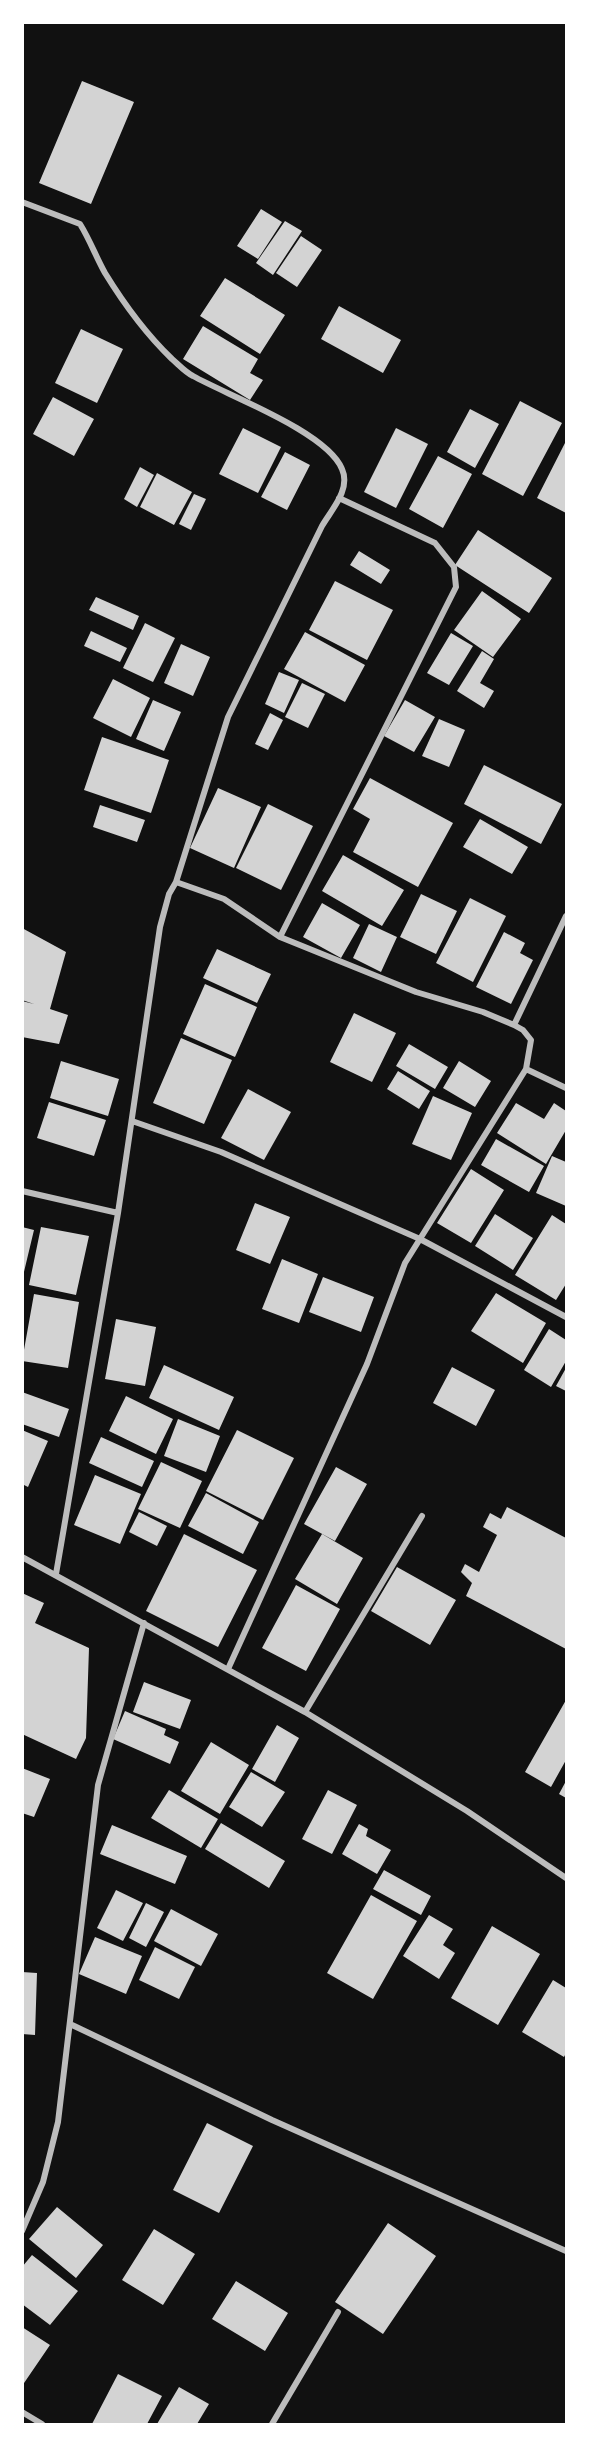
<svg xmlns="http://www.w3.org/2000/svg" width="589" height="2447" viewBox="0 0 589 2447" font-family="'PT Serif',serif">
<rect width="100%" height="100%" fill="#111"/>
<path fill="#d3d3d3" d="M82 81 134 102 91 204 39 183Z
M261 209 282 222 258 259 237 246Z
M285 221 302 231 273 275 256 263Z
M301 236 322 250 297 287 276 273Z
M225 278 285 315 260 354 200 316Z
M339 306 401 340 383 373 321 339Z
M203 326 258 359 250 373 263 380 250 400 183 359Z
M81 329 123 349 97 403 55 383Z
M53 397 94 419 74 456 33 434Z
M520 401 562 423 523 496 482 474Z
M470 409 499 424 475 468 447 452Z
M243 428 281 447 258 493 219 474Z
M396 428 428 444 396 508 364 492Z
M566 441V513L537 498Z
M285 452 310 465 287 510 261 497Z
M438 456 472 474 443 528 409 509Z
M140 467 154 475 137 507 124 499Z
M157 473 192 492 174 525 140 507Z
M194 494 206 499 191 530 179 524Z
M478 530 552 578 529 613 455 565Z
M359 551 390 570 381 584 350 565Z
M335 581 393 610 367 660 309 630Z
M482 591 521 619 493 657 454 630Z
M96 597 139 616 133 630 89 610Z
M145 623 175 638 153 682 123 668Z
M91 631 127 648 120 662 84 646Z
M305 632 365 665 345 702 284 669Z
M451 633 473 646 449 685 427 673Z
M181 644 210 657 193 696 164 683Z
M482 651 494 659 480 683 494 691 484 708 457 691Z
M279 672 299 680 284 713 265 704Z
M113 679 150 698 131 737 93 718Z
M302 683 325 694 308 728 285 717Z
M153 700 181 712 164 751 136 739Z
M405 700 435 717 414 752 384 736Z
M270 713 283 720 268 750 255 744Z
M439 719 465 730 449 767 422 756Z
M102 737 169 760 151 813 84 790Z
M484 765 562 804 541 844 464 804Z
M370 778 453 823 418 887 353 852 370 819 353 809Z
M218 788 261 807 234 868 190 848Z
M268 804 313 826 281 890 236 868Z
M100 805 145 820 137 842 93 827Z
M480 819 528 847 512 874 463 847Z
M343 855 404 890 382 926 322 891Z
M421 894 457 911 436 954 400 937Z
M470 898 506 916 473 982 436 963Z
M322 903 360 925 341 958 303 937Z
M369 924 397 937 381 972 353 958Z
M22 928 66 952 50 1009 68 1015 59 1044 22 1037V1001L34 1004 22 1000Z
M504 932 525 943 520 953 533 960 511 1004 476 987Z
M217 949 271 974 257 1003 203 978Z
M205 984 257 1007 235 1057 183 1034Z
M354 1013 396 1033 372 1082 330 1062Z
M181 1038 232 1060 204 1124 153 1103Z
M409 1044 448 1067 435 1089 396 1066Z
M61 1061 119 1079 108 1116 50 1098Z
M459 1061 491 1081 475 1107 443 1088Z
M398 1071 430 1091 419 1109 387 1089Z
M248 1089 291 1112 264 1160 221 1138Z
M433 1096 472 1113 451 1160 412 1144Z
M49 1102 106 1120 94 1156 37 1138Z
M516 1103 544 1119 554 1103 566 1111V1130L546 1164 497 1133Z
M496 1139 544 1166 529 1192 481 1165Z
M552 1156 566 1162V1206L536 1193Z
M471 1169 504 1190 471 1243 437 1223Z
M255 1203 290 1217 270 1264 236 1250Z
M495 1214 533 1238 513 1270 475 1246Z
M552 1215 566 1224V1284L556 1300 515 1275Z
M22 1227 34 1230 23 1276H22Z
M41 1227 89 1236 76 1295 29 1285Z
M282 1259 318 1274 299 1323 262 1309Z
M323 1277 374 1297 361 1332 309 1312Z
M496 1293 546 1323 523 1363 471 1331Z
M34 1294 79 1302 68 1368 22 1361Z
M116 1319 156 1327 145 1386 105 1379Z
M549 1329 566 1340V1361L551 1387 524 1370Z
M164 1365 234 1397 219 1430 149 1398Z
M452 1367 495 1390 476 1426 433 1403Z
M566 1368V1391L556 1386Z
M22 1392 69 1409 59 1437 22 1424Z
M126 1396 173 1419 156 1454 109 1431Z
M178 1419 220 1436 206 1472 164 1456Z
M22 1430 48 1441 28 1487 22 1484Z
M237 1430 294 1458 263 1520 206 1491Z
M101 1437 154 1461 142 1487 89 1463Z
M161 1462 202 1481 180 1528 138 1509Z
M336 1467 367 1484 335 1541 304 1524Z
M95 1475 141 1494 120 1544 74 1525Z
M206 1493 259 1522 243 1554 188 1526Z
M507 1507 566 1538V1649L466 1596 472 1583 461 1572 465 1564 479 1572 497 1535 483 1527 490 1513 501 1519Z
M139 1512 167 1526 157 1546 129 1532Z
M184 1534 257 1570 218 1647 146 1611Z
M322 1534 363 1558 337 1604 295 1579Z
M397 1567 456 1600 430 1645 371 1611Z
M296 1585 340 1609 306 1671 262 1648Z
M22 1593 44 1603 35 1623 89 1648 86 1738 76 1759 22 1734Z
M144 1682 191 1700 180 1729 133 1712Z
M566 1700V1760L551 1787 525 1772Z
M125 1711 166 1729 164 1735 179 1742 170 1764 113 1739Z
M277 1725 299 1738 275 1782 252 1769Z
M211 1742 249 1765 220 1814 181 1791Z
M22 1768 50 1779 34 1817 22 1813Z
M251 1772 285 1792 262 1827 229 1807Z
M566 1781V1798L559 1794Z
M169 1790 218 1819 201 1848 151 1818Z
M328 1790 357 1805 332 1854 302 1839Z
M221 1823 285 1861 269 1888 205 1849Z
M359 1824 368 1829 366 1836 391 1850 377 1874 342 1854Z
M112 1825 187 1856 175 1884 100 1854Z
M384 1870 431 1896 421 1915 373 1889Z
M116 1890 143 1903 123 1941 97 1928Z
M371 1895 417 1921 373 1999 327 1973Z
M146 1903 164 1912 146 1947 129 1938Z
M171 1909 218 1934 201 1966 154 1941Z
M429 1915 453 1929 443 1945 455 1953 439 1979 403 1956Z
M492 1926 540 1954 498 2025 451 1998Z
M95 1937 142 1956 126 1994 79 1974Z
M155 1947 195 1967 179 1999 139 1980Z
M22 1972 37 1973 35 2035 22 2034Z
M553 1980 566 1988V2053L564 2057 522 2032Z
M207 2123 253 2146 219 2213 173 2190Z
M57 2207 103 2245 76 2278 29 2239Z
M388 2223 436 2256 383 2334 335 2302Z
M154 2229 195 2254 163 2305 122 2280Z
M32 2255 78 2291 50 2325 22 2304V2267Z
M236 2281 288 2313 265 2351 212 2319Z
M22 2327 50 2345 22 2386Z
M118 2374 162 2396 147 2424H92Z
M179 2387 209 2404 197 2424H157Z"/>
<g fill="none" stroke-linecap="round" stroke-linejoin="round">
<path stroke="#bcbcbc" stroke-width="6" d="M22 202 80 224C90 240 96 257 105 273 124 304 146 334 172 359 179 365 185 372 193 376 229 396 327 432 342 469 351 489 332 509 322 526L228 717 176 882
M280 937 456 587 454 567 435 543 339 498
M514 1025 566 916
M526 1069 566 1088
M132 1121 221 1152 420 1239 566 1317
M22 1191 118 1213
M22 1557 305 1712 467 1811 566 1878
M56 1574 118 1213 160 927 169 894 176 882 224 899 280 937 416 992 483 1012 514 1025 523 1030 531 1040 526 1069 405 1263 367 1364 228 1669
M305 1712 422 1516
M70 2024 272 2120 566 2251
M22 2231 43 2182 58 2122 98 1785 144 1623
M22 2412 42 2424
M272 2424 338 2312"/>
</g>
<rect width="589" height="2447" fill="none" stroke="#ffffff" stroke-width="48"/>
</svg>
